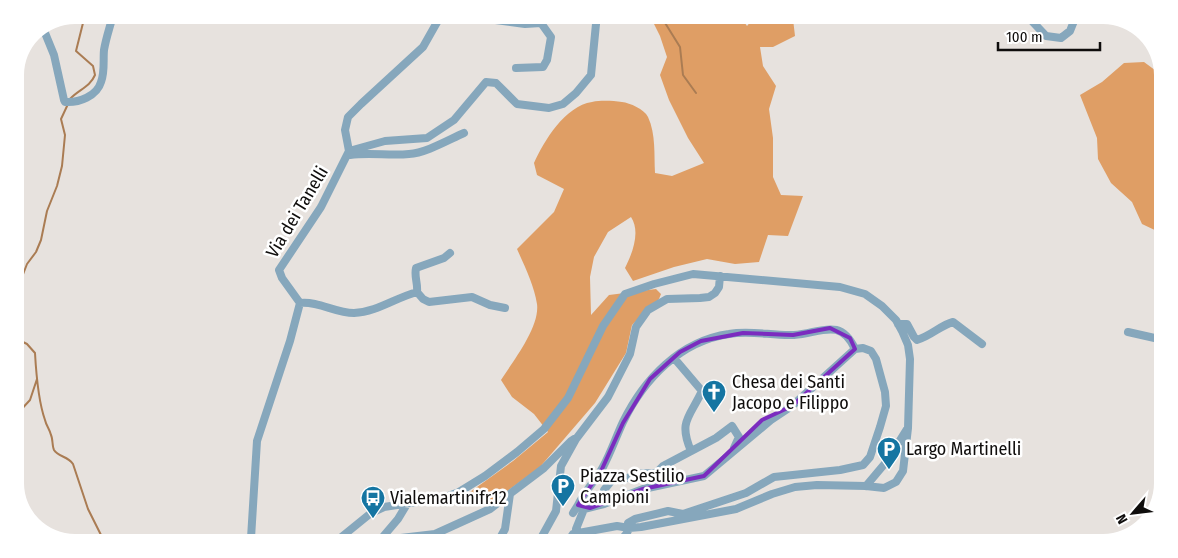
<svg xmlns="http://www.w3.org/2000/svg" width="1178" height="558" viewBox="0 0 1178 558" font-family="'Fira Sans Condensed',sans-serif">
<rect width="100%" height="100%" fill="#e7e2de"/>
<path fill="#df9e65" d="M651 18 742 19 747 26 753 19H793L795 36 773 47H760L763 66 776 86 769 109 773 138V177L781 195 803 196 788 236 768 235 759 262 735 264 707 259 674 267 633 281 625 268C632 254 641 232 631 217L608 232 594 257 590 277 591 315 609 295 656 289 661 294 659 299 632 325 626 353 595 403 540 467 488 505 459 500 513 461 548 432 534 414 512 397 501 380C513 361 540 327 537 304 534 285 525 267 517 249L554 212 564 189 537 175 534 163C544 141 565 106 592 102 602 100 613 101 622 102 630 103 644 109 648 117 656 134 654 155 655 173L672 176 704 163 688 138 669 100 660 75 667 57 660 36Z
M1144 62 1163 76 1161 233 1142 224 1132 202 1111 183 1098 159 1097 138 1080 95 1102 82 1124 63Z"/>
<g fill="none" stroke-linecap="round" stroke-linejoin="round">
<path stroke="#aa7c53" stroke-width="2" d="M662 18 680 47 683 75 696 93
M70 99C78 90 90 87 95 75L93 66 76 51 85 15
M15 320 18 291 22 277 27 264 36 252 41 240 47 211 57 186 62 166 65 135 61 119 68 104
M15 338 27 344 35 353C36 371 39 403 45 420 46 425 50 430 51 435 53 439 52 446 54 450 58 457 68 456 73 464L88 509 102 537
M15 422 18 413 30 400 37 379"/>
<path stroke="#86a7bc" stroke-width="8" d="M473 17 525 24 541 23 551 37 547 60 543 67 516 68
M1031 20 1046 36 1061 38 1070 31 1074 21
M43 28 54 55 64 100 65 102C79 103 97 96 101 82 105 72 103 60 104 50 106 38 110 27 113 15
M349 151 385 141 427 138 454 120 486 82 496 83 517 104 549 108 563 104 576 93 591 75 596 24
M350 155C370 152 389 156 409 154 426 153 448 140 464 133
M450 253 444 258 416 268C414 277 418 283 417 292L423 299 429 302 472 297 490 305 505 308
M300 303 282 278 279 270 321 207 349 151 345 130 348 117 361 104 423 47 440 17
M300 303C319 301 335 313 354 313 377 312 395 298 417 292
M898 324H907L914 337 917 340C931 336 941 325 953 322L982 344
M1128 332 1159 339
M674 358 702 391C690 417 678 421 691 451
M600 472C618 485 619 480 639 474 644 473 650 473 656 473L663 466 716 438 732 426 739 437 734 448
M866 486 887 461 907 429
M604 504V490L612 480
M578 505C585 491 596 480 603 467 611 452 616 437 623 422 644 379 680 341 729 334 751 330 772 336 794 335 821 333 840 317 855 349
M573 513 578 505 580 506
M576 534V529L584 509 604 504 643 489 704 476 771 420 792 406 855 349
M251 538 257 441 290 341 300 303
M339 539 371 513 384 507 443 498 459 492 485 476 517 452 544 429 568 398 603 326 625 294 654 284 693 274 840 287 865 294 882 306 896 320 902 331 908 345 910 359 908 428 903 471 896 482 884 488 866 486 817 485 795 487 772 494 736 509 641 527 629 528 617 526 573 534 569 540
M381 539 398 519 407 504
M392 539 435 534 490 509 544 468 571 441 574 439
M499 540 505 529 510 494
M540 540 556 511 561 466 576 439 608 397 630 354 636 327 648 310 667 299 700 298 709 297 715 293 719 287 720 276
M620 540C626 536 630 531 628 523L635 519 668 511 683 514 746 493 774 477 840 470 863 465 870 457 880 427 886 406 885 392 876 359 871 351 863 348 855 349"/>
</g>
<path fill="none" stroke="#7b2cbf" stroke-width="4" stroke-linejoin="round" d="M830 328 850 338 855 349 792 406 762 420 704 476 643 489 590 508 578 505 602 469 623 423 650 379 680 352 701 341 743 333 793 335Z"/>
<defs>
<symbol id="church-pin" viewBox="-11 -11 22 30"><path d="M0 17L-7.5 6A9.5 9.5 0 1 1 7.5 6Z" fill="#1575a2" stroke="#fff"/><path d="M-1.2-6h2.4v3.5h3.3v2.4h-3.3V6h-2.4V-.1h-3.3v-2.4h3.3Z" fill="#fff"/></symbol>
<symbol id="parking-pin" viewBox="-11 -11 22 30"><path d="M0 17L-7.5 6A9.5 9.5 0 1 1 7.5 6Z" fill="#1575a2" stroke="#fff"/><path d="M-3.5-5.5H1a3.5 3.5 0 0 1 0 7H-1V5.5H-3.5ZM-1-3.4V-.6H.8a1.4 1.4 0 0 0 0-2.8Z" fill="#fff"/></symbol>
<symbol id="bus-pin" viewBox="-11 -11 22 30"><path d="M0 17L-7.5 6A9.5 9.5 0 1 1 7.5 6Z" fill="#1575a2" stroke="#fff"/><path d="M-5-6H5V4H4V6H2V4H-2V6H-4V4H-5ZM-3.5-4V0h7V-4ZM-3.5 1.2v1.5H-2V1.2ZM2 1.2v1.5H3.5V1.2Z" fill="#fff"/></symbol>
</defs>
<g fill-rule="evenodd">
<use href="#church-pin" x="700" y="378" width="28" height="38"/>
<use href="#parking-pin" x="875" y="435" width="28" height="38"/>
<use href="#parking-pin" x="549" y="472" width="28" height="38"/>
<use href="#bus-pin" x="359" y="484" width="28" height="38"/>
</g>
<g text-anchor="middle" stroke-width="5" stroke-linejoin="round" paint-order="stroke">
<g font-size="18" fill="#0f0d0c" stroke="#fff">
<text transform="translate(297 212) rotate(-59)" y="6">Via dei Tanelli</text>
</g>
<g font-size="18" fill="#0f0d0c" stroke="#fff" text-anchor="start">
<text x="732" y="388">Chesa dei Santi<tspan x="732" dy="21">Jacopo e Filippo</tspan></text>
<text x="906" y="455">Largo Martinelli</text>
<text x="580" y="482">Piazza Sestilio<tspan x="580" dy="21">Campioni</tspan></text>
<text x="390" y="504">Vialemartinifr.12</text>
</g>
</g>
<path d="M0 0H1178V558H0ZM75 24H1103A51 51 0 0 1 1154 75V483A51 51 0 0 1 1103 534H75A51 51 0 0 1 24 483V75A51 51 0 0 1 75 24Z" fill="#fff" fill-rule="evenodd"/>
<g transform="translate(1133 513) rotate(242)" stroke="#ffffff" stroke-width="4" paint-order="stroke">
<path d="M0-4L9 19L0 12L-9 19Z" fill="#0f0d0c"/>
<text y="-8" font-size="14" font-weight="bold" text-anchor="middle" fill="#0f0d0c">N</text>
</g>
<path d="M998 42v8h102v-8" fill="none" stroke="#0f0d0c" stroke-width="2.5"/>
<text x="1006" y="42" font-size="15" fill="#0f0d0c" stroke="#ffffff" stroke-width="4" paint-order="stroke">100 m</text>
</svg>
